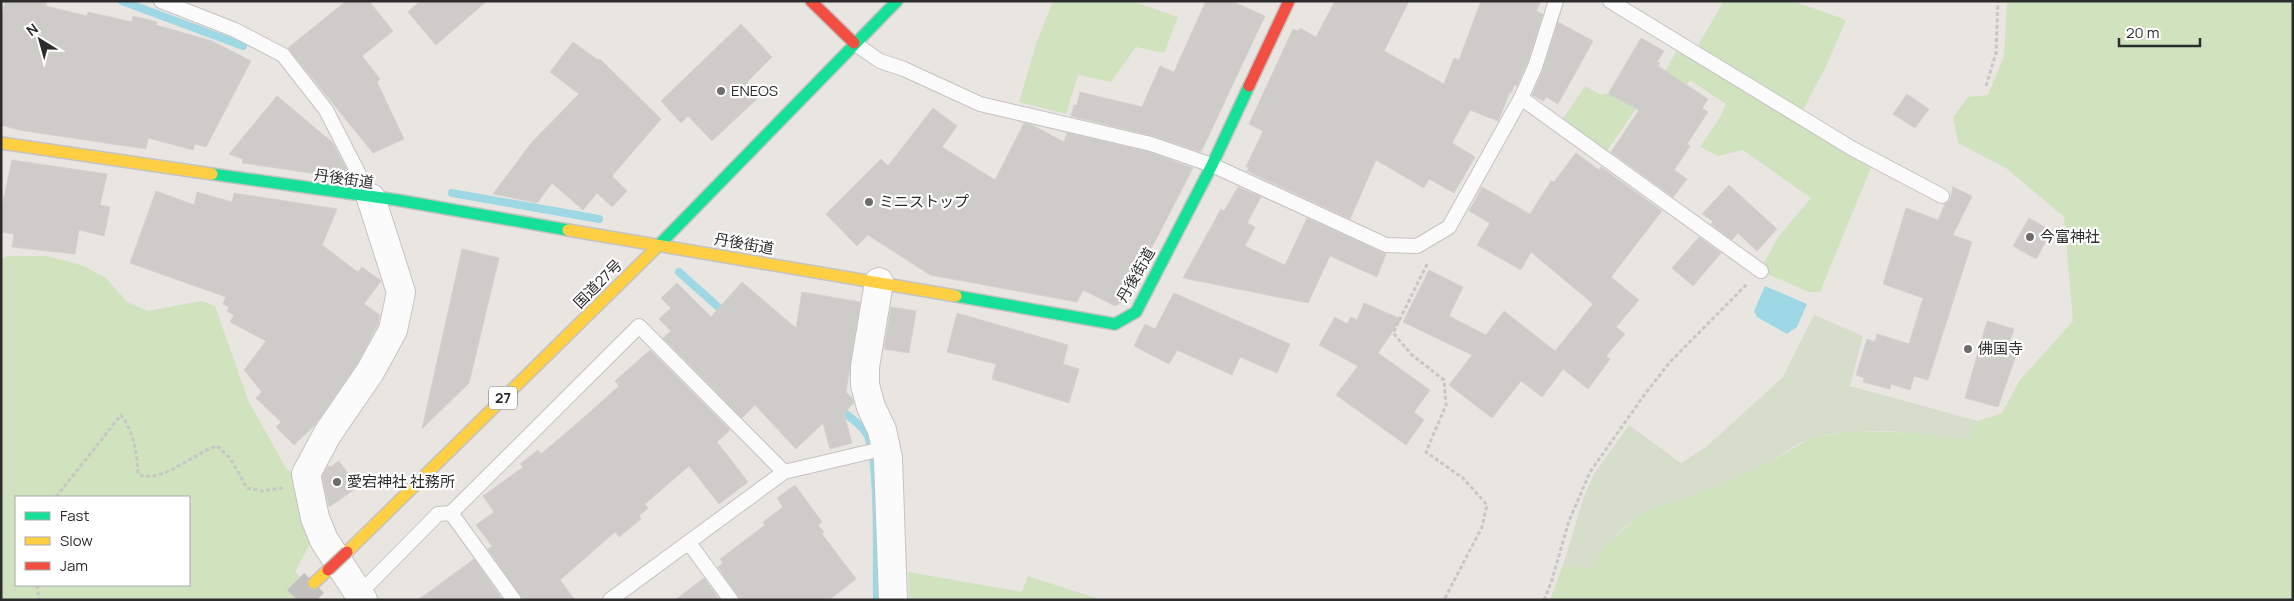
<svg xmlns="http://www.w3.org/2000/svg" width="2294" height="601" viewBox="0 0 2294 601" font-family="Manrope,'Noto Sans JP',sans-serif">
<rect width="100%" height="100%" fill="#e9e6e2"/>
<path fill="#d0e2be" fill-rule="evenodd" d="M1053 1H1132L1178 17 1164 53 1136 47 1111 82 1078 75 1066 114 1019 102 1036 44Z
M1724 1H1793L1846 20 1827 64 1803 110 1697 47Z
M2007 1H2293V600H1550L1563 565 1589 569 1607 544 1639 516 1661 504 1685 499 1770 462 1811 438 1853 431 1923 433 1968 439 1978 421 2002 413 2020 380 2073 321 2064 217 2006 168 1958 143 1953 117 1968 97 1988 95 2004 56Z
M1677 50 1872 165 1820 292H1809L1765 273 1763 264 1779 236 1811 198 1743 150 1718 156 1700 147 1720 117 1726 104 1690 80 1663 119 1640 103 1607 151 1563 119 1585 86 1601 95 1658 83Z
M8 256H47L84 266 107 279 127 302 148 311 201 301 215 306 249 402 286 468 297 477 313 538 295 572 320 600H1V259ZM16 497H189V585H16Z
M908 572 1022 592 1028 576 1102 600H909Z"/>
<path fill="#d7ddcb" d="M1814 315 1863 336 1850 386 1978 421 1968 440C1918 433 1863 425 1813 438 1797 442 1777 459 1760 467 1736 478 1712 489 1687 498 1670 504 1653 506 1638 517 1618 531 1603 549 1589 569L1563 565 1584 496 1594 474 1629 425 1681 463 1706 447 1783 377Z"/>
<path fill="#9dd8e4" d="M1765 286 1807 304 1797 327 1787 334 1757 317 1754 311Z"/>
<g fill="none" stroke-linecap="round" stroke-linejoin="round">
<path stroke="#9dd8e4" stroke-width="8" d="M122 1 243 46
M452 193 599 219
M679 272 726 314
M838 408C848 416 860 423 867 434 880 458 876 567 877 600"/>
</g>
<path fill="#ceccc9" stroke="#d4d2ce" d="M5 1H47L46 6 87 16 88 12 132 22 133 16 157 22 156 25 212 41 251 61 206 147 195 144 193 150 148 138 146 149 19 130 1 125V20Z
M346 1H369L393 31 362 56 380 79 377 82 404 139 373 153 288 48Z
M420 1H487L436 45 408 12Z
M1206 1H1231L1265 16 1201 152 1153 136 1071 116 1074 105H1077L1080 92 1142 107 1160 66 1174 72Z
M1335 1H1409L1384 51 1444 84 1454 58 1459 60 1481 1H1541L1536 11 1543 14 1527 64 1517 86 1514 85 1512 92H1510L1498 121 1470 110 1452 143 1475 157 1454 193 1429 179 1424 188 1376 160 1350 219 1247 171 1249 167H1246L1263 131 1249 124 1293 29 1298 31 1300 28 1316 37Z
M1558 22 1593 41 1558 104 1546 97 1544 101 1532 95 1543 70Z
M741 24 772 57 747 82 760 96 712 141 688 116 681 123 661 101Z
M1641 38 1664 51 1657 62 1660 63 1658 66 1708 99 1702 108 1708 112 1687 144 1690 146 1674 170 1687 179 1673 197 1611 152 1639 110 1608 94Z
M573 42 598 60 600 59 661 119 612 176 627 191 612 207 597 193 583 210 552 183 537 203 493 194 532 142 579 94 550 72Z
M1907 94 1929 109 1915 128 1893 114Z
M277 96 332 142 352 179 242 163 243 159 229 154Z
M933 108 957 126 942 147 995 180 1024 123 1032 125 1064 142 1067 133 1149 152 1193 168 1124 301 1115 306 1083 290 1077 302 930 275 868 235 857 246 826 214 881 159 888 166Z
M1576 153 1599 170 1601 167 1662 211 1611 277 1639 300 1616 327 1625 334 1606 356 1610 359 1588 389 1563 369 1542 397 1521 381 1492 418 1449 385 1472 355 1403 322 1429 270 1463 287 1449 316 1486 335 1504 311 1555 351 1593 304 1531 252 1521 270 1477 245 1490 223 1469 211 1482 187 1530 214 1551 181 1554 182Z
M12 160 107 174 100 205 110 207 104 236 79 230 75 254 12 247 14 234 1 232V211Z
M1729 185 1777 229 1757 251 1738 233 1732 240 1711 224 1713 221 1702 214Z
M1238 187 1261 197 1247 223 1255 227 1245 246 1285 265 1307 218 1386 254 1377 277 1330 256 1308 303 1183 278 1221 209 1224 211Z
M1953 187 1972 196 1953 235 1972 242 1928 380 1914 376 1910 390 1891 384 1890 389 1863 382 1864 378 1856 375 1867 339 1875 342 1877 334 1909 344 1923 298 1883 284 1906 208 1938 220 1945 204 1950 200Z
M156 191 194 205 197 192 232 202 234 193 337 209 322 245 358 272 362 267 381 281 364 304 380 315 378 324 357 364 315 425 294 445 276 427 281 422 256 398 262 392 244 370 266 341 230 322 234 315 227 311 229 307 223 304 226 297 130 263Z
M2029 218 2052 231 2036 259 2013 246Z
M1699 237 1721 253 1693 286 1672 268Z
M462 249 499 258 469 383 422 429Z
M742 282 796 328 802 292 860 302 846 392 852 398 854 402 844 414 852 443 830 449 823 423 796 449 755 405 742 418 663 338 671 331 659 319 671 308 661 298 677 283 711 317Z
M1174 293 1290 344 1277 373 1240 357 1232 375 1177 350 1169 364 1134 346 1145 324 1155 329Z
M1364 303 1401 319 1378 353 1430 390 1414 412 1424 420 1406 445 1336 395 1358 366 1319 345 1335 317 1347 324 1351 317 1357 320Z
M891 307 916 311 909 353 884 349Z
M957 313 1068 345 1063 364 1079 369 1069 403 992 379 996 364 947 352Z
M1987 321 2014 329 2010 341 2020 344 1998 407 1965 398Z
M650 350 730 430 717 442 748 482 719 504 689 466 645 504 648 508 639 516 641 519 619 537 615 532 560 580 575 600H523L488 549 492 546 476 525 494 512 483 496 523 467 520 464 538 450 541 454 581 420 619 386 615 381Z
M339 461 358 487 329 507 322 476 328 466 330 467Z
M795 485 822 522 818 525 824 532 822 534 856 579 829 600H740L718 567 723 563 720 559 765 525 763 522 783 507 777 498Z
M474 559 503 600H418Z
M704 578 720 600H675Z"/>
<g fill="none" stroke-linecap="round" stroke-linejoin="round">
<path stroke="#c3c1be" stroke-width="28" stroke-dasharray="28 14" stroke-linecap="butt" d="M297 600 314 583"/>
<defs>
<path id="lane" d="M161 1 235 30 283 55 326 110 371 198
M1610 1 1853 149 1942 196
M854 43 880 61 904 69 980 104 1151 144 1212 165 1386 245 1417 246 1449 227 1521 98 1535 67 1556 1
M1521 98 1761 271
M689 543 731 600
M359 594 438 514 451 513
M514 600 451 513 639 326 784 472 886 448
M610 600 784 472"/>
<path id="street" d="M879 282 865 367V385L871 407 882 430 888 458 893 600
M363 600 324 540 315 518 306 474 328 433 370 372 393 330 401 292 371 198"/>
<path id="fast" d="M212 174 397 200 568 230
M655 249 897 1
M956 296 1115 324 1136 312 1212 165 1249 86"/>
<path id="slow" d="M1 143 212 174
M568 230 956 296
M347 552 655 249
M314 583 328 570"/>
<path id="jam" d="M811 1 854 43
M1249 86 1289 1"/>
</defs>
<use href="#lane" stroke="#c4c3c2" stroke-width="16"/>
<use href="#street" stroke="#c4c3c2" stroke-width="30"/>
<use href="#fast" stroke="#c4c3c2" stroke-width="14"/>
<use href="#slow" stroke="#c4c3c2" stroke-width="14"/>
<use href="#jam" stroke="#c4c3c2" stroke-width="14"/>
<path stroke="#c7c7c6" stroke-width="3" stroke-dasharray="4 2.5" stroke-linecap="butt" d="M1986 86 1996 53 1998 1
M1427 264 1393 333 1412 355 1444 380 1446 405 1426 452 1463 478 1487 505 1482 527 1444 600
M56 497 121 415C134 433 137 452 138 474 161 485 193 453 217 446L230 458 247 488 261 491 283 488
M37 585 39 600
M1544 600 1551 583 1569 521 1590 472 1645 394 1670 362 1747 284"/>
<use href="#lane" stroke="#fcfbfb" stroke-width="14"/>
<use href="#street" stroke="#fcfbfb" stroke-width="28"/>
<use href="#fast" stroke="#16e098" stroke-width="11"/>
<use href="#slow" stroke="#ffcf43" stroke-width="11"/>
<use href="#jam" stroke="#f24e42" stroke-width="11"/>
<defs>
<path id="jam-bridge" d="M328 570 347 552"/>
</defs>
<use href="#jam-bridge" stroke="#c5c4c2" stroke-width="14" stroke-linecap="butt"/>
<use href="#jam-bridge" stroke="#f24e42" stroke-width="11"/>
</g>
<g fill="#6e6d6c" stroke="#fff" stroke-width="2">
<circle cx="721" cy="91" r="5"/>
<circle cx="869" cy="202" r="5"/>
<circle cx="2030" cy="237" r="5"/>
<circle cx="1968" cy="349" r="5"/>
<circle cx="337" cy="482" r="5"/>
</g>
<g text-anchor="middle" stroke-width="4.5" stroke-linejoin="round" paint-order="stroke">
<rect fill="#fff" stroke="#6b6b6b" stroke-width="1" x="489" y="386.5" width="28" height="23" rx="4"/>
<g font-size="14" font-weight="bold" fill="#2c2c2c">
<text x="503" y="403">27</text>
</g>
<g font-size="15" fill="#2c2c2c" stroke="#fff" text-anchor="start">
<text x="731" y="96">ENEOS</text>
<text x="879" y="207">ミニストップ</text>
<text x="2040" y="242">今富神社</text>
<text x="1978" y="354">佛国寺</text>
<text x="347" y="487">愛宕神社 社務所</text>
</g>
<g font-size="15" fill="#2c2c2c" stroke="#fff">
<text transform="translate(344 179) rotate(8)" y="5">丹後街道</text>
<text transform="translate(744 244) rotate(10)" y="5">丹後街道</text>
<text transform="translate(1136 275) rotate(-60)" y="5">丹後街道</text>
<text transform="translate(598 284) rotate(-45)" y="5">国道27号</text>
</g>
</g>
<rect width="2294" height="601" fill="none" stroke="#2c2c2c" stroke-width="5"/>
<rect x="15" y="496" width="175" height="90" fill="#ffffff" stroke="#ababab"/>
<rect x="25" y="512" width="25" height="8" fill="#16e098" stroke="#ababab"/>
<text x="60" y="521" font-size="15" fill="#2c2c2c">Fast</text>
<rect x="25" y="537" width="25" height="8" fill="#ffcf43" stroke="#ababab"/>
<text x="60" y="546" font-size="15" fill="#2c2c2c">Slow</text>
<rect x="25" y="562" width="25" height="8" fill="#f24e42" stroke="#ababab"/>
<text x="60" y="571" font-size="15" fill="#2c2c2c">Jam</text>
<g transform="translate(40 40) rotate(323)" stroke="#ffffff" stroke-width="4" paint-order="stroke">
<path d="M0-4L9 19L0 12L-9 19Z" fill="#2c2c2c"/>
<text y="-8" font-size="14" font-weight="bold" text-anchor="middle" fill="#2c2c2c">N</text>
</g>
<path d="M2119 38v8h81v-8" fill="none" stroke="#2c2c2c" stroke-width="2.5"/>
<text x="2126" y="38" font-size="15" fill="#2c2c2c" stroke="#ffffff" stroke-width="4" paint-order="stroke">20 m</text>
</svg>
